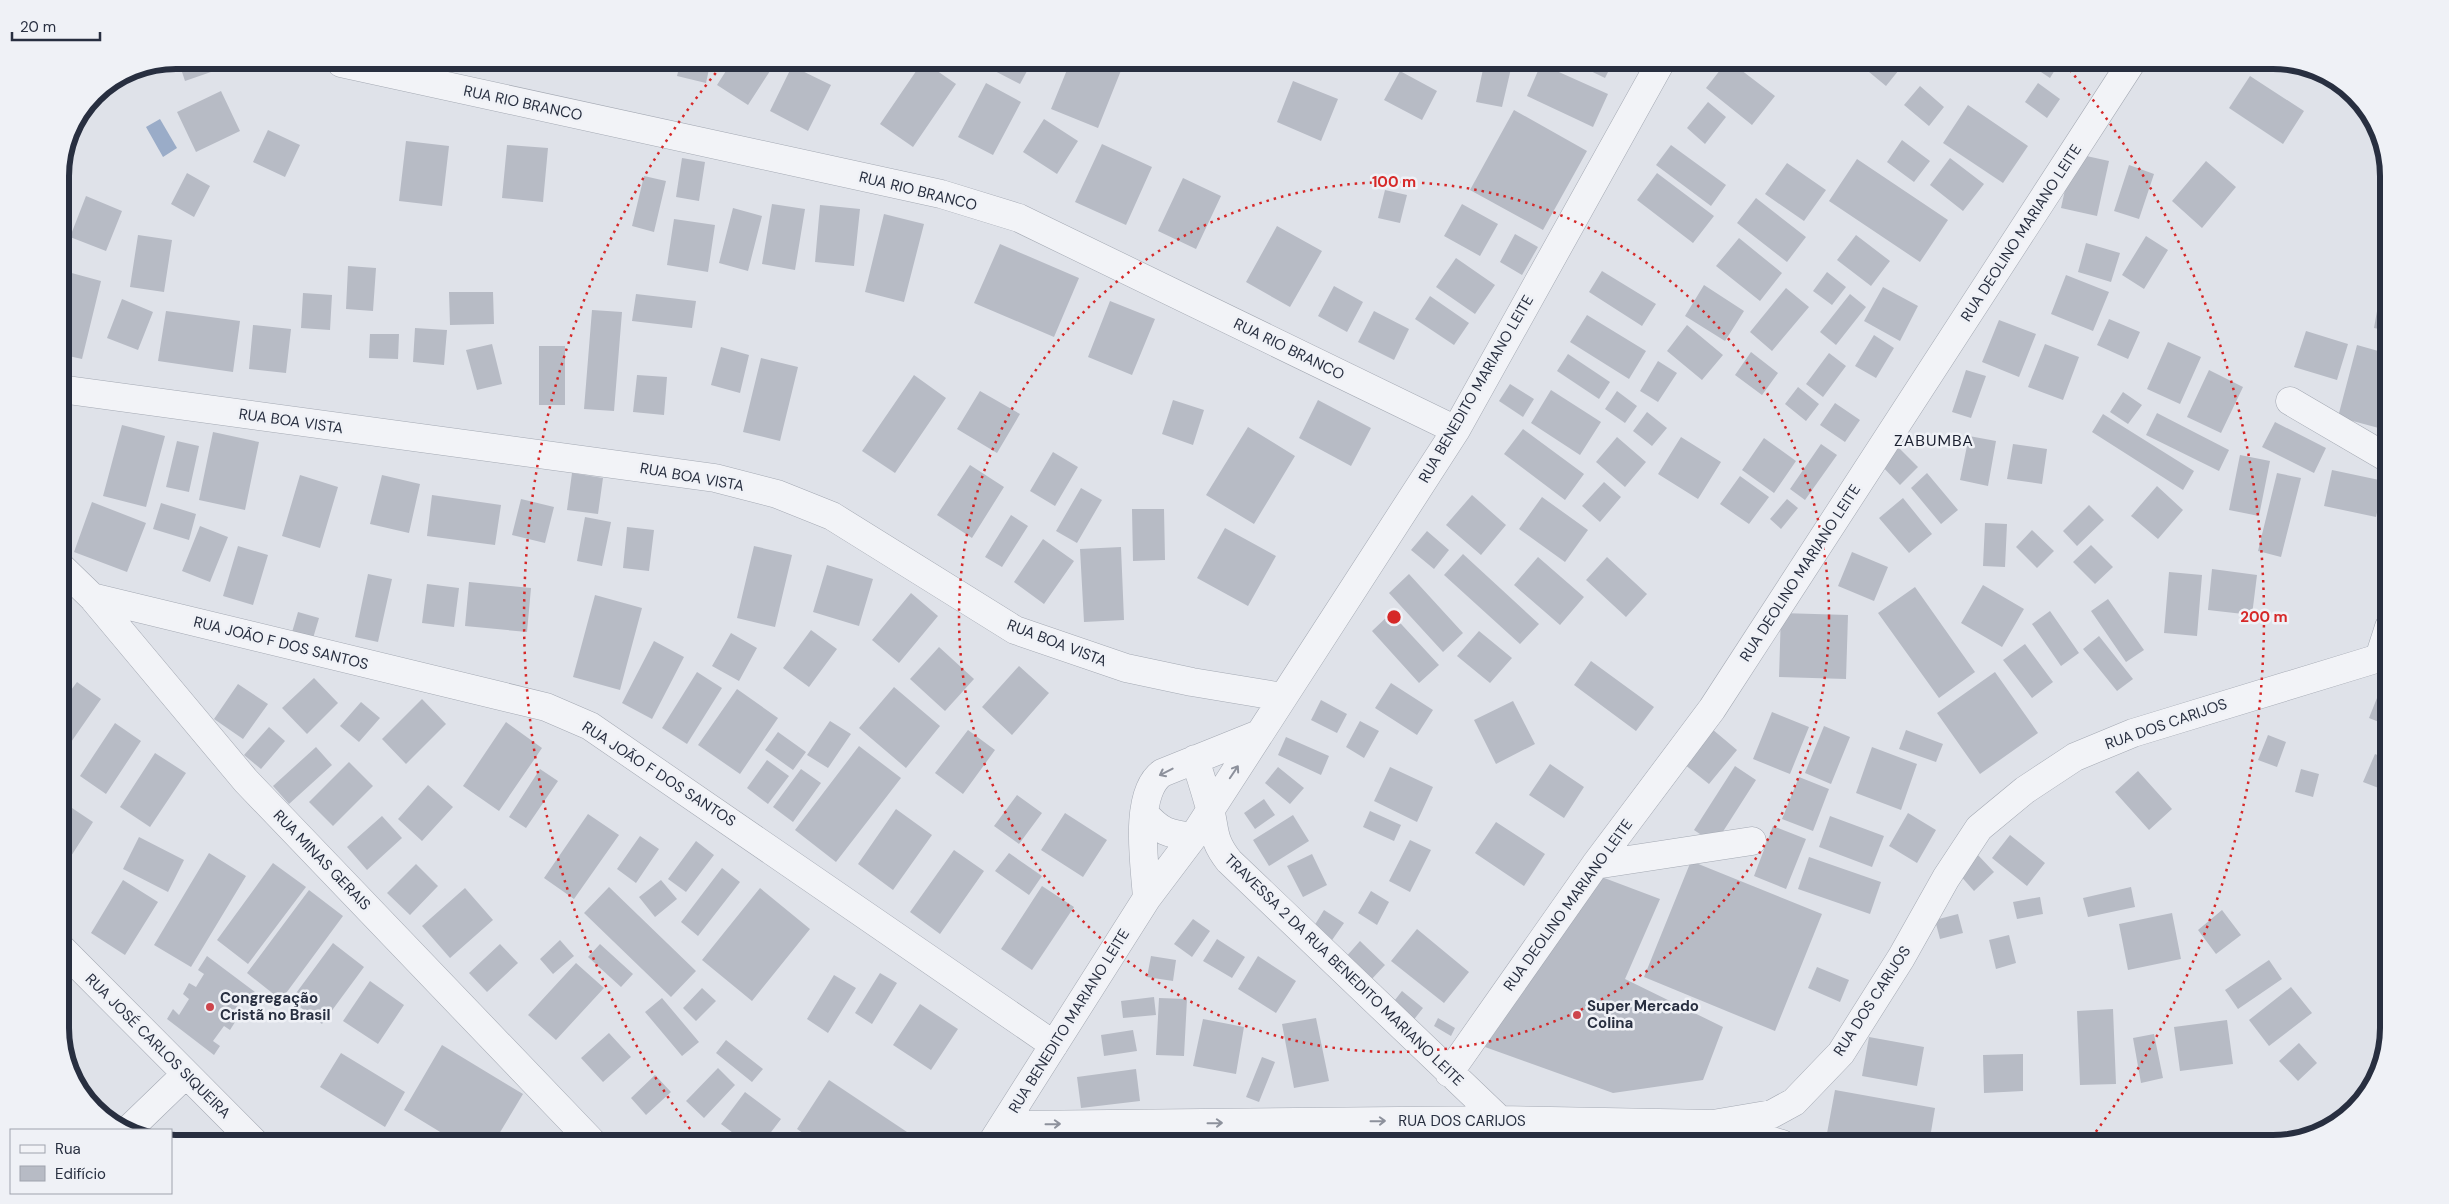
<svg xmlns="http://www.w3.org/2000/svg" width="2449" height="1204" viewBox="0 0 2449 1204" font-family="'DM Sans',sans-serif">
<rect width="100%" height="100%" fill="#dfe2e9"/>
<path fill="#9aacc8" d="M160 119 177 148 163 157 146 127Z"/>
<path fill="#b7bbc5" d="M178 60H236L237 63 185 81Z
M549 60H572L571 65Z
M618 60H665L664 69Z
M681 60H711L706 83 677 76Z
M733 60H753L770 71 748 105 717 85Z
M988 60H1033L1020 84 985 66Z
M1071 60H1101L1122 68 1098 128 1051 109Z
M1406 60H1434L1428 71Z
M1485 60H1513L1502 107 1476 102Z
M1568 60H1614L1605 78Z
M1728 60 1775 96 1752 125 1706 88Z
M1869 60H1907L1886 86 1863 67Z
M2023 60H2061L2050 78Z
M923 61 956 84 913 147 880 124Z
M1541 64 1608 94 1593 127 1527 96Z
M792 66 831 85 808 131 770 111Z
M1400 71 1437 91 1422 120 1384 100Z
M2250 76 2304 111 2283 144 2229 108Z
M1293 81 1338 99 1321 141 1277 122Z
M986 83 1021 102 993 155 958 137Z
M2038 83 2060 99 2047 118 2025 102Z
M1920 86 1944 107 1929 126 1904 105Z
M221 91 240 131 196 152 177 112Z
M1708 102 1726 117 1705 144 1687 128Z
M1968 105 2028 146 2003 183 1943 143Z
M1514 110 1587 151 1543 230 1470 190Z
M1044 119 1078 141 1057 174 1023 152Z
M268 130 300 145 285 177 253 162Z
M1902 140 1930 161 1914 182 1887 162Z
M406 141 449 146 442 206 399 201Z
M1102 144 1152 167 1126 225 1075 202Z
M507 145 548 148 543 202 502 198Z
M1671 145 1726 185 1711 206 1656 165Z
M2073 153 2109 161 2097 216 2061 208Z
M682 158 705 162 699 201 676 197Z
M1950 158 1984 184 1963 211 1930 185Z
M1857 159 1948 220 1920 262 1829 201Z
M2206 161 2236 187 2202 228 2172 201Z
M1787 163 1826 190 1804 221 1765 194Z
M2129 165 2154 174 2139 219 2114 211Z
M187 173 210 186 194 217 171 204Z
M1657 173 1714 216 1693 243 1637 200Z
M644 176 666 181 654 232 632 226Z
M1183 178 1221 196 1196 249 1158 231Z
M1385 190 1407 195 1400 223 1378 218Z
M86 196 122 211 106 251 70 237Z
M1756 198 1806 237 1787 262 1737 223Z
M772 204 805 209 795 270 762 264Z
M1462 204 1498 224 1480 256 1444 236Z
M820 205 860 209 854 266 815 262Z
M733 208 762 216 748 271 719 263Z
M884 214 924 224 904 302 865 292Z
M674 219 715 225 708 272 667 265Z
M1277 226 1322 251 1290 307 1246 282Z
M1515 234 1538 247 1522 275 1500 262Z
M138 235 172 240 164 292 130 287Z
M1856 235 1890 261 1871 286 1837 260Z
M2146 236 2168 250 2144 289 2122 275Z
M1739 238 1782 273 1760 301 1716 266Z
M2086 243 2120 253 2111 282 2078 272Z
M1000 244 1079 278 1054 337 974 303Z
M1456 258 1495 285 1475 314 1436 287Z
M348 266 376 268 373 311 346 309Z
M1602 271 1656 304 1642 326 1589 292Z
M68 272 101 281 82 359 60 354V302Z
M1827 272 1846 287 1832 305 1813 291Z
M2066 275 2109 292 2093 331 2051 314Z
M1704 285 1744 311 1725 341 1685 316Z
M1334 286 1363 302 1347 332 1318 316Z
M1883 287 1918 306 1900 341 1864 321Z
M1786 288 1809 307 1772 351 1750 332Z
M449 292H493L494 324 450 325Z
M303 293 332 295 330 330 301 328Z
M636 294 696 301 692 328 632 321Z
M1850 294 1866 307 1836 345 1820 332Z
M1430 296 1469 323 1454 345 1415 319Z
M122 299 153 312 138 350 107 338Z
M2379 300 2389 302V331L2374 328Z
M1110 301 1155 319 1132 375 1088 357Z
M592 310 622 312 614 411 584 409Z
M166 311 240 321 233 372 158 361Z
M1374 311 1409 329 1394 360 1358 342Z
M1587 315 1646 351 1629 379 1570 342Z
M2109 319 2140 332 2128 359 2097 345Z
M1999 320 2036 334 2019 377 1982 362Z
M253 325 291 329 286 373 249 369Z
M1687 325 1723 355 1702 380 1667 351Z
M415 328 447 330 444 365 413 362Z
M2306 331 2348 344 2337 380 2294 367Z
M370 334H399L398 359 369 358Z
M1874 335 1894 348 1876 378 1855 366Z
M2168 342 2201 357 2180 404 2147 389Z
M492 344 502 384 477 390 466 350Z
M2045 344 2079 357 2063 400 2028 387Z
M2357 345 2389 354V421L2386 430 2338 417Z
M539 346H565V405H539Z
M721 347 749 355 740 393 711 385Z
M1751 352 1778 373 1762 395 1735 375Z
M1829 353 1846 366 1823 397 1806 384Z
M1568 354 1610 382 1599 399 1557 371Z
M761 358 798 367 780 441 743 432Z
M1658 361 1677 373 1658 402 1640 391Z
M1966 370 1986 376 1971 418 1952 412Z
M2209 370 2243 387 2221 433 2187 417Z
M637 375 667 377 664 415 633 412Z
M914 375 946 398 895 473 862 451Z
M1510 384 1534 399 1523 417 1499 401Z
M1798 387 1819 404 1806 421 1785 404Z
M1551 390 1601 422 1580 455 1531 423Z
M980 391 1020 414 997 453 957 429Z
M1617 391 1637 406 1625 423 1605 409Z
M2123 392 2142 405 2128 424 2110 412Z
M1173 400 1204 410 1193 445 1162 434Z
M1318 400 1371 428 1351 466 1299 438Z
M1835 403 1860 420 1845 442 1820 425Z
M1647 412 1667 428 1652 446 1633 431Z
M2157 413 2229 450 2219 471 2146 435Z
M2103 414 2194 471 2183 490 2092 432Z
M2275 422 2326 448 2314 473 2262 447Z
M122 425 165 436 146 507 103 496Z
M1248 427 1295 456 1254 524 1206 495Z
M1523 429 1584 474 1565 500 1504 454Z
M213 432 259 442 245 510 199 500Z
M1969 436 1996 441 1988 486 1960 480Z
M1617 437 1646 462 1625 487 1596 462Z
M1681 437 1721 462 1698 499 1658 474Z
M1764 438 1796 461 1774 493 1742 470Z
M177 441 199 446 189 492 166 487Z
M1821 444 1837 455 1805 500 1790 489Z
M2013 444 2047 449 2042 484 2007 479Z
M1896 445 1918 467 1900 485 1879 463Z
M1053 452 1078 467 1055 506 1030 491Z
M2240 455 2270 461 2259 516 2229 510Z
M970 465 1004 487 972 538 937 515Z
M2332 470 2384 481 2376 517 2324 506Z
M572 473 603 478 598 514 567 510Z
M1927 473 1958 510 1941 524 1911 488Z
M2277 473 2301 478 2281 557 2258 551Z
M300 475 338 487 320 548 282 536Z
M382 475 420 484 409 533 370 524Z
M1740 476 1769 497 1749 524 1720 504Z
M1604 482 1621 497 1600 522 1582 506Z
M2157 486 2183 510 2158 539 2131 516Z
M1081 488 1102 500 1077 543 1056 531Z
M432 495 501 505 495 545 427 536Z
M1472 495 1506 525 1481 555 1446 525Z
M1542 497 1588 530 1565 562 1519 529Z
M1903 498 1932 534 1909 553 1879 518Z
M521 499 554 507 545 543 512 535Z
M1787 499 1798 508 1781 529 1770 519Z
M92 502 146 523 127 572 74 552Z
M161 503 196 514 189 540 153 529Z
M2089 505 2104 520 2077 546 2063 531Z
M1132 509H1164L1165 560 1133 561Z
M1011 515 1028 526 1002 567 985 557Z
M585 517 611 522 602 566 577 561Z
M1985 523 2007 524 2005 567 1983 566Z
M200 526 228 537 210 582 182 571Z
M627 527 654 530 649 571 623 568Z
M1225 528 1276 556 1248 606 1197 578Z
M2032 530 2054 551 2037 568 2016 547Z
M1427 531 1449 550 1434 569 1411 550Z
M1043 539 1074 561 1044 604 1014 582Z
M2091 545 2113 567 2095 584 2073 562Z
M238 546 268 555 253 605 223 596Z
M754 546 792 555 775 627 737 618Z
M1121 547 1124 620 1084 622 1080 549Z
M1852 552 1888 567 1874 601 1838 586Z
M1463 554 1539 624 1520 644 1444 575Z
M1538 557 1584 597 1560 625 1514 585Z
M1607 557 1647 594 1626 617 1586 580Z
M827 565 873 579 859 626 813 612Z
M2212 569 2257 575 2252 615 2208 610Z
M2169 572 2202 575 2197 636 2164 633Z
M368 574 392 579 378 642 355 637Z
M1409 574 1463 633 1443 652 1389 593Z
M469 582 531 588 527 632 465 626Z
M427 584 459 588 454 627 422 623Z
M1983 585 2024 609 2002 647 1961 623Z
M1915 587 1975 672 1939 698 1878 613Z
M911 593 938 616 899 663 872 640Z
M595 595 642 608 620 690 573 677Z
M2108 599 2144 650 2126 662 2091 611Z
M2050 611 2079 653 2061 666 2032 624Z
M298 612 319 618 311 645 290 639Z
M1391 613 1439 665 1419 683 1372 631Z
M1781 613 1848 615 1846 679 1779 677Z
M811 630 837 649 809 687 783 668Z
M1479 631 1512 658 1490 683 1457 656Z
M731 633 757 648 739 681 712 666Z
M2099 636 2133 679 2117 691 2083 649Z
M654 641 684 657 652 719 622 703Z
M2025 644 2053 682 2032 698 2003 660Z
M939 647 974 679 945 711 910 679Z
M1591 661 1654 707 1636 731 1574 685Z
M1019 666 1049 693 1012 735 982 707Z
M697 672 722 688 687 744 662 728Z
M1995 672 2038 733 1980 774 1937 713Z
M314 678 338 703 307 734 282 708Z
M2385 678 2389 679V726L2369 718Z
M77 682 101 699 69 745 60 739V705Z
M1391 683 1433 710 1417 735 1375 708Z
M238 684 268 704 243 739 214 719Z
M894 687 940 726 906 768 859 728Z
M737 689 778 718 740 774 698 745Z
M422 699 446 724 406 764 382 739Z
M1321 700 1347 714 1337 733 1311 720Z
M1513 701 1535 744 1496 764 1474 720Z
M361 702 380 718 359 742 340 726Z
M1772 712 1809 727 1790 774 1753 759Z
M830 721 851 734 828 768 807 755Z
M1360 721 1379 731 1364 758 1346 747Z
M506 722 542 748 499 811 463 786Z
M115 723 141 741 106 794 80 776Z
M1824 726 1850 737 1831 784 1805 773Z
M269 727 285 741 261 769 244 755Z
M1712 729 1737 750 1709 784 1684 764Z
M968 730 995 750 963 794 935 773Z
M1906 730 1943 744 1936 762 1899 749Z
M778 732 806 752 793 770 765 750Z
M2268 735 2286 742 2277 767 2258 760Z
M1286 737 1329 756 1321 775 1278 755Z
M2389 741V792L2363 782 2375 754 2382 757Z
M859 746 901 778 836 862 795 830Z
M316 747 332 765 289 804 273 786Z
M1872 747 1917 764 1901 810 1856 793Z
M155 753 186 773 150 827 120 807Z
M767 760 789 776 768 804 747 788Z
M349 762 373 786 333 826 309 802Z
M1550 764 1584 787 1564 818 1529 795Z
M1735 766 1756 780 1715 844 1694 830Z
M1278 767 1304 788 1290 804 1265 783Z
M1390 767 1433 787 1417 822 1374 801Z
M540 769 558 781 526 828 509 817Z
M801 769 821 783 793 822 773 807Z
M2301 769 2319 774 2313 797 2295 792Z
M2138 771 2172 809 2149 830 2115 792Z
M1799 777 1829 789 1813 831 1782 819Z
M428 785 453 807 422 841 398 819Z
M1017 795 1042 813 1019 844 994 826Z
M1264 799 1275 815 1255 829 1244 813Z
M60 800 93 822 64 867 60 865Z
M896 809 932 835 893 890 858 864Z
M1370 811 1401 825 1394 841 1363 827Z
M1065 813 1107 840 1083 877 1041 850Z
M1908 813 1936 830 1917 863 1889 846Z
M588 814 619 835 574 899 544 878Z
M1293 815 1309 841 1269 866 1253 840Z
M382 816 402 838 367 870 347 847Z
M1830 816 1884 836 1872 867 1819 847Z
M1496 822 1545 854 1524 886 1475 853Z
M1773 826 1806 839 1786 889 1754 876Z
M2010 835 2045 863 2027 886 1992 858Z
M640 836 659 849 636 883 617 869Z
M139 837 184 860 168 892 123 869Z
M1410 840 1431 850 1410 892 1389 881Z
M696 841 714 855 686 892 668 879Z
M954 850 984 871 940 934 910 912Z
M209 853 246 876 191 967 154 945Z
M1009 853 1042 876 1029 895 995 871Z
M1312 854 1327 885 1303 897 1287 866Z
M1977 854 1994 872 1974 891 1958 873Z
M1809 857 1881 882 1870 914 1798 889Z
M1691 861 1822 914 1775 1031 1644 977Z
M273 863 306 887 248 964 217 940Z
M416 864 438 886 410 915 387 893Z
M722 868 740 882 698 936 681 922Z
M1599 876 1660 899 1625 979 1723 1027 1703 1080 1613 1093 1485 1047Z
M123 880 158 902 125 955 91 933Z
M661 880 677 899 655 917 639 897Z
M1042 886 1074 907 1032 970 1001 949Z
M609 887 696 971 671 997 584 913Z
M2131 887 2135 907 2088 917 2083 898Z
M465 888 493 920 450 958 422 926Z
M760 888 810 929 752 1001 702 960Z
M309 890 343 916 281 1000 247 973Z
M1371 891 1389 902 1377 925 1358 913Z
M2040 897 2043 914 2017 919 2013 902Z
M1324 910 1344 923 1330 943 1311 931Z
M2222 910 2241 935 2216 954 2198 930Z
M2172 913 2181 959 2128 970 2119 924Z
M1958 914 1963 933 1940 939 1935 920Z
M1193 919 1210 931 1192 957 1174 944Z
M1417 929 1469 972 1444 1003 1391 961Z
M2009 935 2016 963 1996 969 1989 940Z
M1217 939 1245 957 1232 978 1203 961Z
M560 940 574 956 553 974 540 959Z
M1360 941 1385 965 1370 981 1345 958Z
M333 943 364 967 322 1024 291 1000Z
M2389 943V964L2380 958Z
M500 944 518 963 487 992 469 973Z
M600 944 633 974 621 987 588 957Z
M207 956 255 992 247 1005 240 1002 231 1015 237 1019 230 1030 224 1026 213 1041 220 1046 214 1055 167 1019 173 1009 179 1015 189 999 183 994 189 983 196 987 204 974 198 970Z
M1151 956 1176 960 1173 981 1147 977Z
M1258 956 1296 981 1276 1013 1238 989Z
M2269 960 2282 979 2238 1009 2225 990Z
M576 963 604 988 556 1040 528 1015Z
M1817 967 1849 980 1840 1002 1808 988Z
M880 973 897 983 872 1024 855 1013Z
M834 975 856 988 828 1033 807 1019Z
M370 981 404 1005 378 1044 343 1021Z
M2291 987 2312 1013 2269 1046 2249 1020Z
M702 988 716 1001 696 1021 683 1008Z
M1402 991 1423 1008 1412 1022 1391 1005Z
M1154 997 1156 1015 1123 1018 1121 1001Z
M662 998 699 1042 682 1056 645 1012Z
M1159 998 1187 999 1184 1056 1156 1055Z
M920 1004 958 1029 931 1070 893 1045Z
M2113 1009 2116 1084 2080 1085 2077 1011Z
M1316 1018 1329 1081 1294 1088 1282 1024Z
M1438 1018 1455 1028 1451 1036 1434 1026Z
M1203 1019 1244 1027 1236 1074 1193 1066Z
M2227 1020 2233 1064 2180 1071 2174 1027Z
M1133 1030 1137 1051 1104 1056 1101 1035Z
M609 1033 631 1057 603 1082 581 1058Z
M2154 1034 2163 1078 2141 1083 2133 1038Z
M1869 1037 1924 1047 1917 1086 1862 1076Z
M726 1040 763 1069 752 1082 716 1053Z
M2299 1043 2317 1063 2298 1081 2279 1061Z
M442 1045 523 1094 493 1144H460L404 1110Z
M341 1053 405 1092 385 1127 320 1087Z
M2023 1054V1091L1984 1093 1983 1055Z
M1262 1057 1275 1062 1259 1102 1246 1097Z
M718 1068 735 1085 704 1118 686 1101Z
M1136 1069 1140 1101 1081 1108 1077 1077Z
M655 1075 671 1092 646 1115 631 1098Z
M829 1080 925 1144H819L797 1129Z
M1835 1090 1935 1108 1929 1144H1825Z
M745 1092 781 1119 762 1144H748L721 1124Z
M798 1137 807 1144H793Z
M513 1139 521 1144H509Z
M709 1139 714 1144H703Z"/>
<g fill="none" stroke-linecap="round" stroke-linejoin="round">
<defs>
<path id="minor" d="M341 63 941 194 1019 218 1456 430
M60 389 715 478 777 494 832 516 1015 630 1126 668 1192 682 1283 697
M2290 401 2389 459
M60 566 92 597 246 781 594 1144
M92 597 546 707 590 726 1054 1045
M2379 658 2389 627
M1195 759C1200 775 1205 790 1209 805 1216 830 1211 838 1229 861L1500 1120
M1144 813C1161 832 1168 834 1193 837
M1595 865 1752 841
M1147 898C1145 866 1133 794 1162 773L1259 734
M60 947 256 1144
M1449 1073 1595 865 1712 709 2133 60
M1004 1125 1500 1120 1713 1124 1772 1114 1794 1102 1841 1053 1901 958 1946 878 1979 828 2025 790 2075 757 2133 733 2379 658 2389 657
M1719 1126 1782 1144
M128 1130 186 1074
M991 1144 1147 898 1193 837 1456 430 1662 60"/>
</defs>
<use href="#minor" stroke="#a4a9b3" stroke-width="29"/>
<use href="#minor" stroke="#f2f3f7" stroke-width="28"/>
</g>
<defs><path id="oneway-shaft" d="M-6 0H5M1.5-3L5.5 0L1.5 3" fill="none" stroke-width="1.6" stroke-linecap="round" stroke-linejoin="round" transform="scale(1.25)"/></defs>
<g stroke="#8d919c">
<use href="#oneway-shaft" transform="translate(1166 772) rotate(153)"/>
<use href="#oneway-shaft" transform="translate(1234 772) rotate(-56)"/>
<use href="#oneway-shaft" transform="translate(1378 1121) rotate(-1)"/>
<use href="#oneway-shaft" transform="translate(1215 1123) rotate(-1)"/>
<use href="#oneway-shaft" transform="translate(1053 1124) rotate(-1)"/>
</g>
<g fill="none" stroke="#d62828" stroke-width="2.5" stroke-dasharray="2.5 5">
<circle cx="1394" cy="617" r="435"/>
<path d="M699 1141A870 870 0 0 1 723 64M2065 64A870 870 0 0 1 2089 1141"/>
</g>
<g fill="#cd454c" stroke="#eff1f6" stroke-width="2">
<circle cx="210" cy="1007" r="5"/>
<circle cx="1577" cy="1015" r="5"/>
</g>
<g text-anchor="middle" stroke-width="5" stroke-linejoin="round" paint-order="stroke">
<g font-size="15" fill="#282f40" stroke="#eff1f6">
<text transform="translate(523 103) rotate(12)" y="5">RUA RIO BRANCO</text>
<text transform="translate(918 191) rotate(14)" y="5">RUA RIO BRANCO</text>
<text transform="translate(2021 233) rotate(-57)" y="5">RUA DEOLINO MARIANO LEITE</text>
<text transform="translate(1289 349) rotate(26)" y="5">RUA RIO BRANCO</text>
<text transform="translate(1476 389) rotate(-60)" y="5">RUA BENEDITO MARIANO LEITE</text>
<text transform="translate(291 421) rotate(8)" y="5">RUA BOA VISTA</text>
<text transform="translate(692 477) rotate(10)" y="5">RUA BOA VISTA</text>
<text transform="translate(1800 573) rotate(-57)" y="5">RUA DEOLINO MARIANO LEITE</text>
<text transform="translate(281 643) rotate(14)" y="5">RUA JOÃO F DOS SANTOS</text>
<text transform="translate(1057 643) rotate(21)" y="5">RUA BOA VISTA</text>
<text transform="translate(2166 724) rotate(-19)" y="5">RUA DOS CARIJOS</text>
<text transform="translate(659 774) rotate(33)" y="5">RUA JOÃO F DOS SANTOS</text>
<text transform="translate(322 860) rotate(46)" y="5">RUA MINAS GERAIS</text>
<text transform="translate(1568 905) rotate(-54)" y="5">RUA DEOLINO MARIANO LEITE</text>
<text transform="translate(1344 970) rotate(44)" y="5">TRAVESSA 2 DA RUA BENEDITO MARIANO LEITE</text>
<text transform="translate(1872 1001) rotate(-57)" y="5">RUA DOS CARIJOS</text>
<text transform="translate(1069 1021) rotate(-58)" y="5">RUA BENEDITO MARIANO LEITE</text>
<text transform="translate(158 1046) rotate(45)" y="5">RUA JOSÉ CARLOS SIQUEIRA</text>
<text x="1462" y="1126">RUA DOS CARIJOS</text>
</g>
<g font-size="15" font-weight="bold" fill="#282f40" stroke="#eff1f6" text-anchor="start">
<text x="220" y="1003">Congregação<tspan x="220" dy="17">Cristã no Brasil</tspan></text>
<text x="1587" y="1011">Super Mercado<tspan x="1587" dy="17">Colina</tspan></text>
</g>
<g font-size="16" letter-spacing="1" fill="#1b2030" stroke="#eff1f6">
<text x="1934" y="446">ZABUMBA</text>
</g>
</g>
<path d="M0 0H2449V1204H0ZM176 69H2273A107 107 0 0 1 2380 176V1028A107 107 0 0 1 2273 1135H176A107 107 0 0 1 69 1028V176A107 107 0 0 1 176 69Z" fill="#eff1f6" fill-rule="evenodd"/>
<path fill="none" stroke="#282f40" stroke-width="6" d="M176 69H2273A107 107 0 0 1 2380 176V1028A107 107 0 0 1 2273 1135H176A107 107 0 0 1 69 1028V176A107 107 0 0 1 176 69Z"/>
<circle cx="1394" cy="617" r="8" fill="#d62828" stroke="#eff1f6" stroke-width="2.5"/>
<g font-size="15" text-anchor="middle" font-weight="bold" fill="#d62828" stroke="#eff1f6" stroke-width="5" stroke-linejoin="round" paint-order="stroke">
<text x="1394" y="187">100 m</text>
<text x="2264" y="622">200 m</text>
</g>
<rect x="10" y="1129" width="162" height="65" fill="#eff1f6" stroke="#9fa3ad"/>
<rect x="20" y="1145" width="25" height="8" fill="#f2f3f7" stroke="#9fa3ad"/>
<text x="55" y="1154" font-size="15" fill="#282f40">Rua</text>
<rect x="20" y="1166" width="25" height="15" fill="#b7bbc5" stroke="#9fa3ad"/>
<text x="55" y="1179" font-size="15" fill="#282f40">Edifício</text>
<path d="M12 32v8h88v-8" fill="none" stroke="#282f40" stroke-width="2.5"/>
<text x="20" y="32" font-size="15" fill="#282f40" stroke="#eff1f6" stroke-width="4" paint-order="stroke">20 m</text>
</svg>
